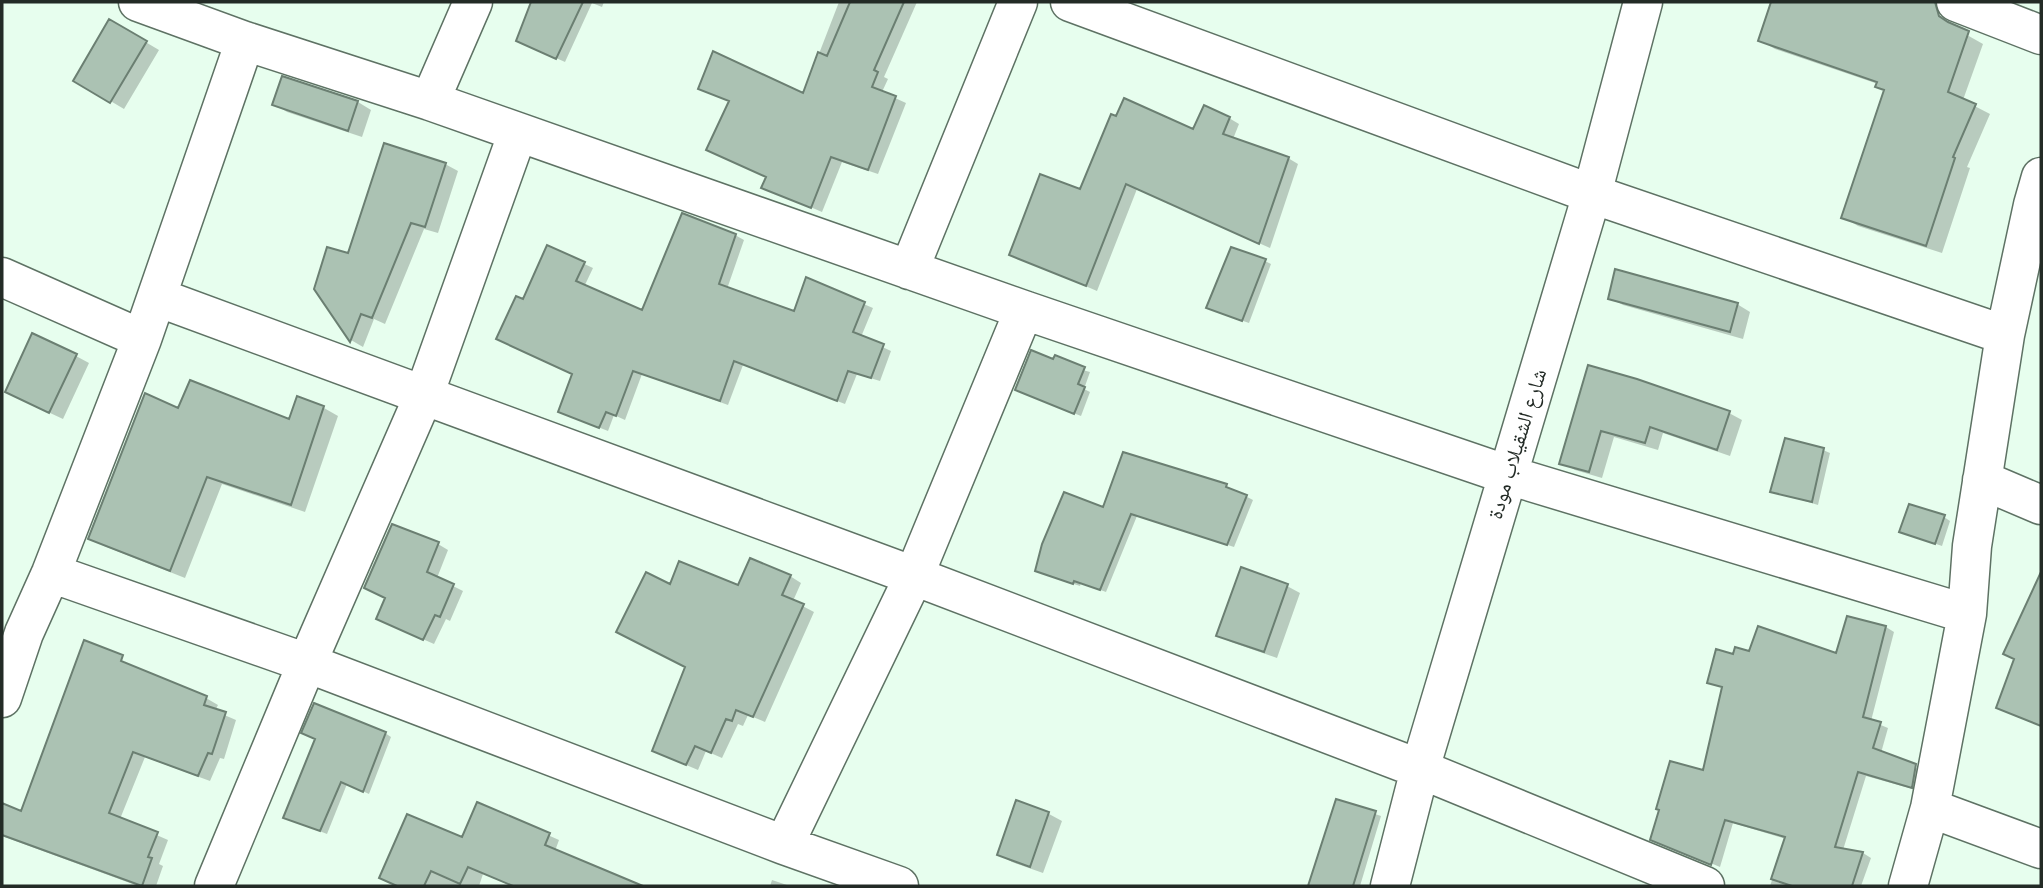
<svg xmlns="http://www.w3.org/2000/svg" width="2043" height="888" viewBox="0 0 2043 888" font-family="Montserrat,'Noto Naskh Arabic',sans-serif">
<rect width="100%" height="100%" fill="#e7feee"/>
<path fill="#0003" d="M533 2H604L602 7 592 3 565 62 518 41Z
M839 2H917L884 77 888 79 882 92 906 103 878 174 842 162 822 212 764 187 768 177 730 102 700 88 803 95Z
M1773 2H1884L1882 6 1967 35 1983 44 1963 100 1990 114 1967 167 1970 168 1942 253 1858 226 1843 217 1885 91 1877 86 1878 84 1775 49 1760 40Z
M110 21 159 50 124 109 75 80Z
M283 78 358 102 371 110 362 137 287 112 274 104Z
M1229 118 1239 124 1233 139 1288 158 1298 164 1270 248 1137 189 1097 291 1011 254 1081 192Z
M445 164 458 171 438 233 424 229 385 324 374 319 363 347 351 340 316 289Z
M735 235 744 240 727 289 795 313 807 280 873 308 861 337 891 351 880 381 857 374 845 404 743 365 728 405 642 374 625 420 614 415 608 431 560 412 574 374 524 302 548 247 593 268 584 287 642 313Z
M1265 261 1271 264 1249 323 1214 311Z
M1610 298 1737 304 1750 312 1743 339 1623 305Z
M76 356 89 363 63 419 20 399Z
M1054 362 1090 372 1084 389 1090 392 1081 416 1023 393Z
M1590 367 1729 413 1742 420 1730 456 1663 433 1658 450 1614 437 1602 478 1575 470 1562 463Z
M298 398 324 408 338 416 305 512 222 484 185 578 104 546 90 538 179 410 290 422Z
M1823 450 1830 453 1818 505 1772 491Z
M1226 486 1253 500 1234 547 1137 516 1106 592 1081 583 1080 586 1043 574 1104 509Z
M1944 517 1950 521 1942 546 1901 532Z
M438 544 448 550 437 578 463 591 450 621 446 619 434 644 388 624 387 598Z
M2039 575 2041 576V726L1998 707 2016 659 2027 610Z
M790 576 801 583 793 601 814 612 765 722 748 715 743 726 738 724 722 758 706 751 698 770 665 756 687 667 670 586 739 588Z
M1287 586 1300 593 1277 658 1231 642 1218 635Z
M1886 627 1894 632 1871 721 1888 728 1881 753 1923 771 1920 791 1866 776 1843 850 1863 853 1871 858 1861 886H1770L1786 839 1733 823 1720 867 1658 841 1705 772 1723 688 1710 682 1734 656 1750 653 1837 656Z
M174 685 206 698 218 705 215 711 236 720 224 759 220 758 210 781 145 757 120 819 168 840 159 864 163 866 156 886H138L2 836V805L22 813Z
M385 733 391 737 369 794 347 784 327 834 291 820Z
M1337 801 1381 816 1360 886H1310Z
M1017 802 1049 814 1062 821 1043 873 1012 862 999 855Z
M478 804 559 840 555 851 643 886H513L483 874 479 886H398L381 878 463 840Z
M772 880 790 886H770Z"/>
<path fill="#abc2b3" stroke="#6b7f72" stroke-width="2" d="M531 2H583L556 59 516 41Z
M850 2H904L874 70 878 72 872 87 896 96 868 170 831 157 811 208 761 188 766 177 706 150 729 101 698 89 713 51 803 93 818 52 827 56Z
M1771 2H1935L1939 16 1948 22 1969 31 1948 92 1976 104 1953 157 1955 158 1926 246 1841 218 1884 90 1875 87 1877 82 1758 41Z
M109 19 147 41 110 103 73 81Z
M282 76 358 101 348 131 272 105Z
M1124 98 1193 129 1204 105 1230 117 1223 134 1289 157 1259 244 1126 184 1086 286 1009 255 1040 174 1080 189 1111 114 1116 116Z
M384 143 446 163 425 227 411 223 372 318 361 314 350 342 314 289 327 247 348 253Z
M682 213 736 234 719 284 794 311 806 277 865 302 853 332 884 344 871 378 848 371 837 401 734 361 720 401 633 371 616 416 606 412 599 428 558 412 572 374 496 339 516 296 523 299 547 245 585 262 576 281 642 310Z
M1231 247 1266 259 1242 321 1206 308Z
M1615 269 1738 303 1730 332 1608 299Z
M32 333 77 354 49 413 5 392Z
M1031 350 1053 359 1055 355 1085 367 1078 384 1085 387 1074 414 1015 390Z
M1588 365 1637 379 1730 411 1717 450 1650 427 1645 443 1601 431 1589 472 1559 464Z
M190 380 289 419 297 396 324 406 291 505 207 477 170 571 88 539 145 393 178 408Z
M1785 438 1824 448 1812 502 1770 492Z
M1123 452 1227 484 1226 487 1247 495 1227 545 1131 514 1100 590 1074 581 1073 584 1035 571 1042 544 1064 492 1103 507Z
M1909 504 1945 515 1935 544 1899 532Z
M392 524 439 542 427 572 454 584 440 617 435 615 423 640 376 619 385 598 364 588Z
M750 558 791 575 782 595 804 604 753 717 736 710 732 721 726 719 711 753 695 746 686 765 652 751 685 667 616 632 646 572 670 584 679 561 738 585Z
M1241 567 1288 584 1264 652 1216 636Z
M2041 572V726L1996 708 2014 659 2003 654Z
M1847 616 1886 626 1863 717 1881 722 1873 748 1916 764 1912 788 1858 772 1835 847 1863 852 1852 886H1792L1771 879 1785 837 1725 820 1711 865 1650 840 1659 810 1656 809 1670 761 1703 770 1722 687 1707 683 1716 649 1733 654 1735 647 1749 651 1758 626 1836 653Z
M84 640 123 655 121 661 207 696 204 705 226 712 212 754 208 753 198 776 133 752 109 813 158 832 148 857 152 858 142 886 2 835V803L21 811Z
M314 703 386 732 363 792 341 782 320 831 283 818 315 739 301 733Z
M1336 799 1376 811 1353 886H1308Z
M1016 800 1049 812 1030 867 997 855Z
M477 802 550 833 545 845 643 886H513L468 867 460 884 431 871 424 886H397L379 878 407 814 462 837Z"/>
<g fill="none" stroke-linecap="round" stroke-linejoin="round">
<defs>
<path id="minor" d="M138 2 245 41 430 101 1024 310 1508 475 1967 614
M1070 2 1592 194 2005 335
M1956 2 2041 35
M430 101 473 2
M909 270 1018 2
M2 277 142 339
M157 297 914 576 1420 769 1705 886
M1982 480 2041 505
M51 573 307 663 784 845 899 886
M2 698 24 633 51 573 142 339 245 41
M1930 808 2041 849
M784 845 914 576 1024 310
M214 886 307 663 424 395 518 132
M1390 886 1420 769 1592 194 1643 2
M1908 886 1930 808 1967 614 1972 546 2005 335 2033 205 2041 177"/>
</defs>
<use href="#minor" stroke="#5e7264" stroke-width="41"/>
<use href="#minor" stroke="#fff" stroke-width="38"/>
</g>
<g text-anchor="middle" stroke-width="5" stroke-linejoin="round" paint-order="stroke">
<g font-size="21" fill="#232b26" stroke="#fff">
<text transform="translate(1517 444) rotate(-73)" y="7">شارع الشقيلاب مودة</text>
</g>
</g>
<rect width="2043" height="888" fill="none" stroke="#232b26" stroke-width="7"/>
</svg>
